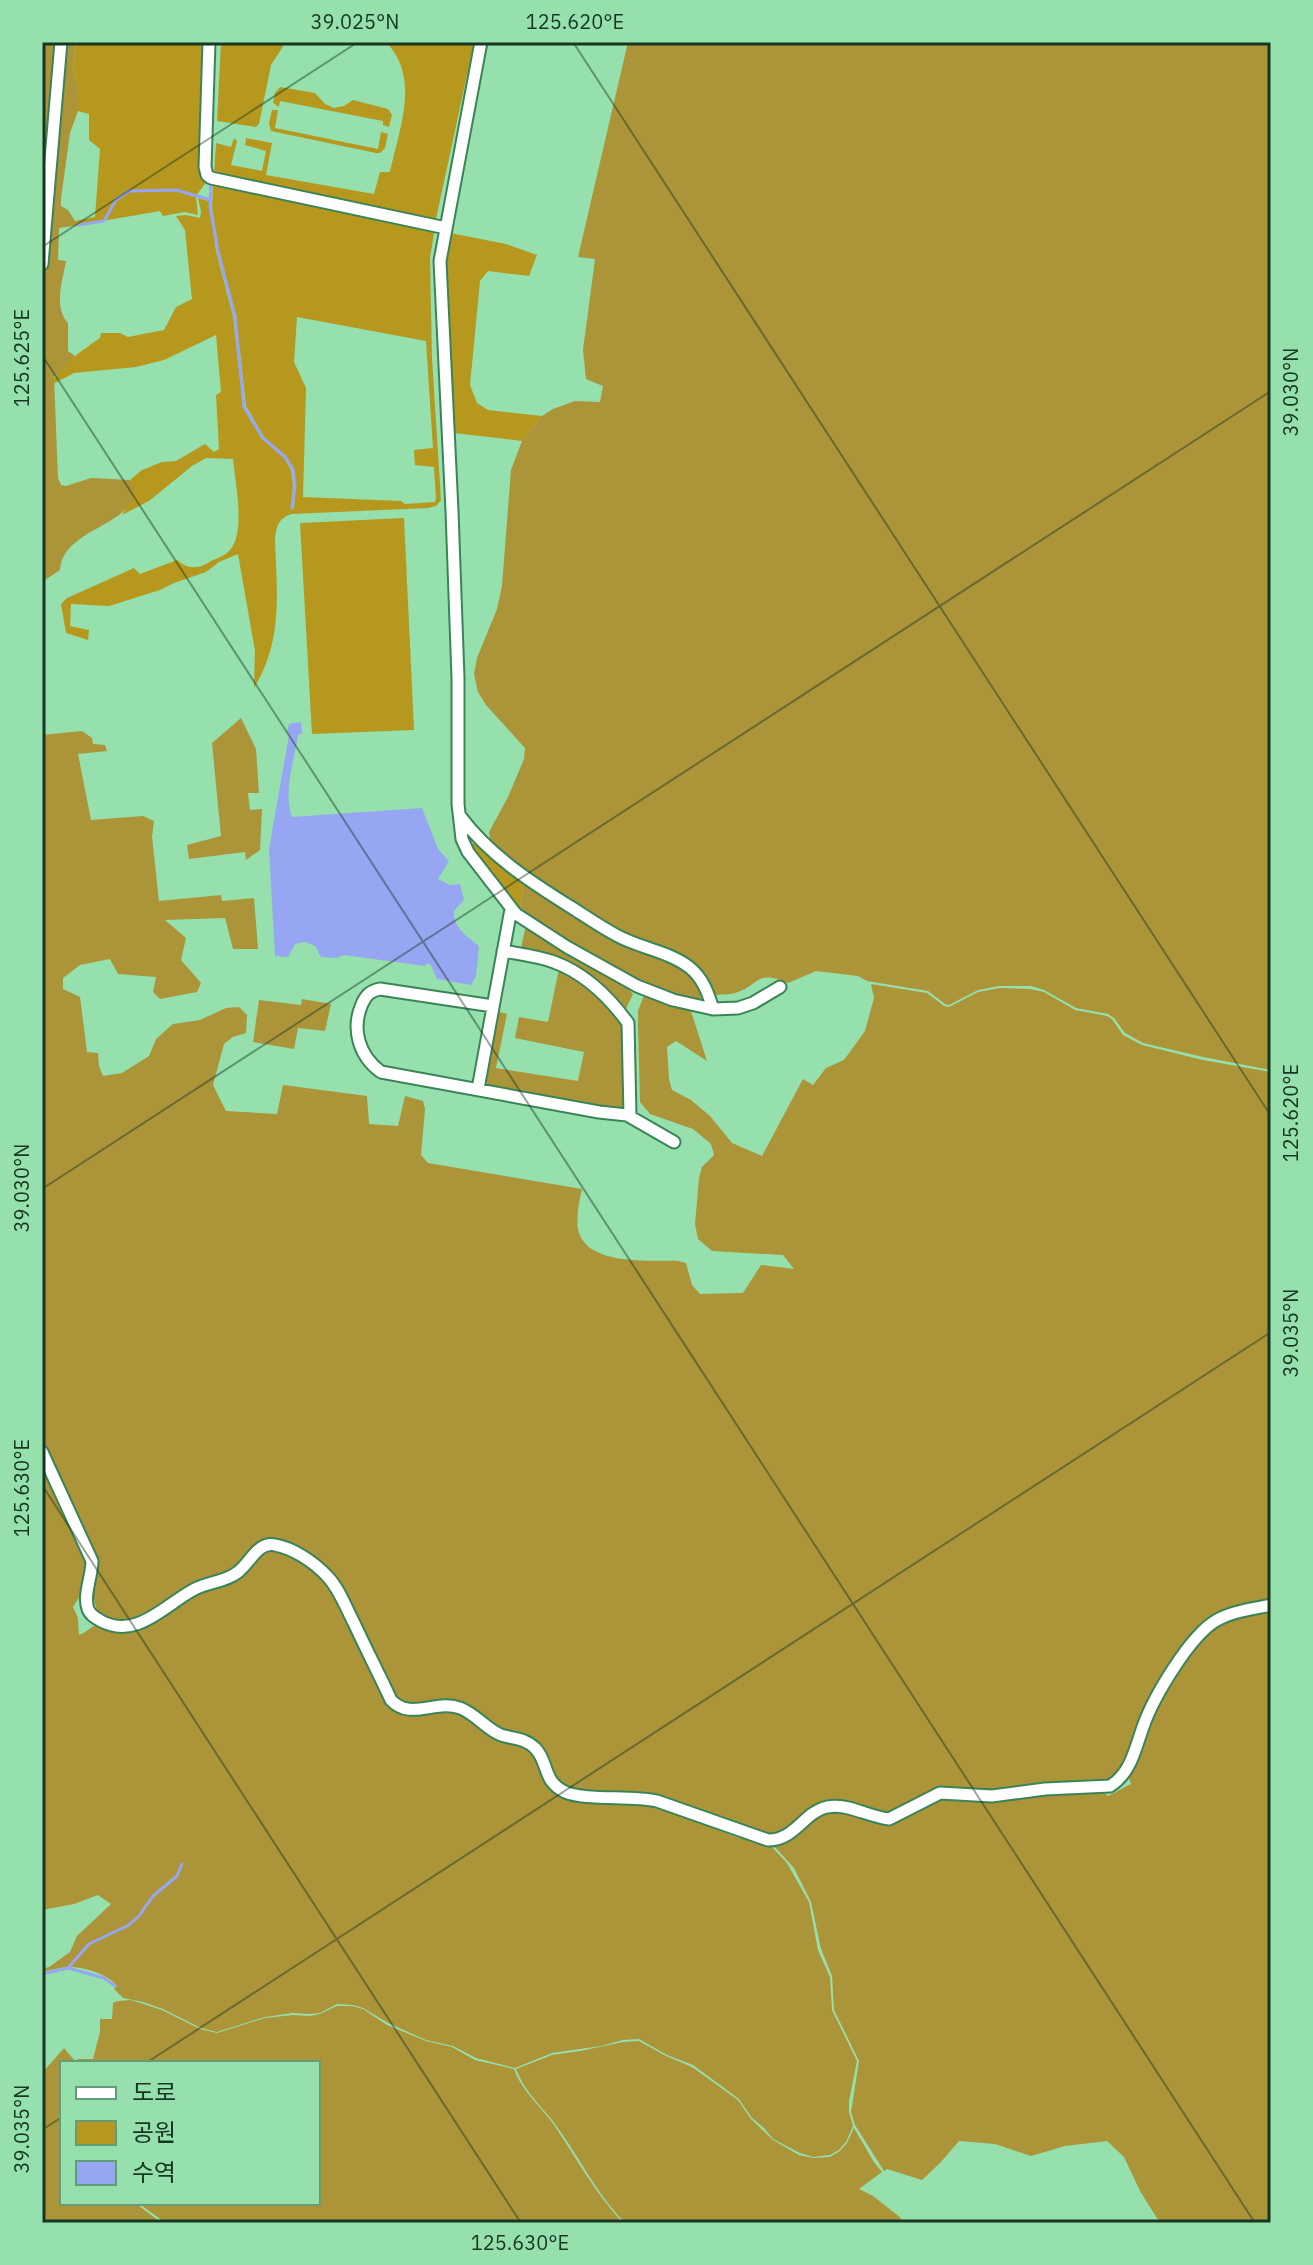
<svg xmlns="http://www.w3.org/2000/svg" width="1313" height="2265" viewBox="0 0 1313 2265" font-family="'IBM Plex Sans','Noto Sans KR',sans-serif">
<rect width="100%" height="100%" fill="#95e0ad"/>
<path fill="#b5981d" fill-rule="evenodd" d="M76 42H206L200 178 207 181 196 196 178 190 196 197 198 215 185 212 163 216 160 211 73 226 75 221 95 217 100 149 89 140V114L78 111V90L73 69Z
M221 42H286L271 65 259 124 256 127 217 121Z
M386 42H474L436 219 431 221 214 176 216 143 231 147 234 138 237 141 231 165 262 171 266 151 245 145 246 138 272 143 266 175 374 194 380 172H390C399 129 421 78 386 42Z
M280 87 315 93 325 104 334 108 344 106 353 100 388 109 392 115 389 127 383 125V121L280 101 279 107 273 103 275 93Z
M272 110H278L275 128 378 149 381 132 388 134 385 148 380 153H376L271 131 269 123Z
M213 182 433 230 434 233 430 258 432 358 441 500 436 506 428 508 292 514C278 518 276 527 275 541 277 594 283 640 254 688L255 651 238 554 219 562 206 572 174 583 160 590 109 606 71 604 70 626 89 630 88 640 66 633 61 604 67 598 134 568 140 574 177 560C188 570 199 569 211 561 217 558 224 556 228 552 247 536 235 482 233 459L206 458 192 466 149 501 122 515C129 505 135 491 130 480L142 470 162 462 176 461 205 444 214 452 219 449 216 395 221 392 216 335 164 360 136 367 74 373 53 384C54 369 87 347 100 338L101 333H120L128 337 164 330 176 307 192 299 185 230 176 216 186 215 200 218 201 211 198 198 209 201 216 251 233 316 243 407 262 439 284 458 291 470 293 485 291 507 294 508 296 485 294 469 286 456 264 437 246 406 236 315 219 251 212 207ZM297 317 426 341 433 448 414 450 415 465 434 467 436 499 435 502 405 504 401 501 303 497 306 388 294 362Z
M450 233 506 244 537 255 529 276 488 271 480 281 470 385 477 403 488 410 542 416 522 441 454 433 445 258Z
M404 518 414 730 312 734 300 523Z
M475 842 524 879 520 910 471 845Z"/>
<path fill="#ac9439" d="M42 42H59L42 236Z
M64 42H76L73 69 78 89V111L70 133 61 199V206L68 210 75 221 73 226 59 228 58 260 66 261C63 280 53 307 68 323V351L75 356 54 377 58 478 61 485 66 486 91 478 130 480C151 524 62 525 60 570L42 582V295Z
M628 42H1271V1070L1203 1057 1143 1043 1125 1033 1114 1018 1108 1014 1076 1008 1044 990 1031 986H999L978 990 949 1005 945 1004 928 991 867 981 858 976 816 971 788 983C755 969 761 985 735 993 729 995 721 994 715 995L702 973 621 932 539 882 500 853 491 843 489 832 508 797 524 759 525 748 486 705 478 692 474 674 477 658 497 609 502 586 511 470 522 441 542 416 553 409 575 401 600 402 603 386 586 379 583 350 595 259 578 257Z
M241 718 256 749 259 793H248L250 810 262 809 260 850 246 860 245 852 189 859 187 845 221 836 212 743Z
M82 731 92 738 93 744 105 745 107 751 78 754 91 820 143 816 154 821 152 837 159 901 221 895 222 901 254 898 258 949H233L225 918 165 920 186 938 181 960 201 983 197 992 160 999 153 992 156 977 118 974 110 959 80 965 63 978V989L80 997 87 1052 98 1053 99 1066 103 1076 122 1073 149 1056 156 1039 173 1024 200 1020 226 1008 239 1007 247 1015 246 1033 233 1037 224 1044 213 1085 226 1111 277 1114 283 1085 367 1096 369 1124 398 1126 405 1096 423 1101 425 1109 421 1155 428 1163 582 1189C579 1203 575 1219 579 1233 590 1266 651 1260 678 1261L686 1263 692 1285 700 1294 743 1293 761 1265 794 1269 783 1255 712 1251 698 1239 695 1224 699 1178 702 1167 714 1155 711 1144 693 1129 650 1114 640 1102 638 1025V1011L644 995 690 1008 707 1061 676 1041 667 1047 669 1079 672 1090 691 1100 710 1116 732 1143 762 1156 803 1079 813 1085 826 1068 844 1060 865 1031 874 998 871 984 927 993 944 1006 949 1007 978 992 1000 988 1030 989 1044 992 1075 1010 1107 1016 1112 1019 1123 1035 1142 1045 1203 1060 1271 1072V1600L1197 1633 1118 1777 1103 1785 1008 1792 953 1789 893 1813 882 1814 838 1804 784 1833 766 1835 657 1798 577 1792 555 1781 544 1752 500 1731 474 1711 406 1707 394 1696 342 1584 315 1558 275 1540 240 1566 133 1620 112 1622 98 1613C89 1589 97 1583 96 1561L42 1444V735Z
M524 879 687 970 697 980 701 998 697 1001C685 997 672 995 661 991 610 974 563 940 520 910Z
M526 925 626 987 633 994 625 1011 614 999 521 948Z
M559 969 603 999 621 1021 623 1105 621 1109 602 1107 490 1089 485 1079 497 1011 507 1014 496 1068 578 1081 584 1052 515 1038 519 1017 548 1022Z
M302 999 331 1004 325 1031 298 1028 294 1049 253 1042 259 1000 301 1005Z
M42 1460 89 1562 83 1591 73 1607 78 1618 79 1635C84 1634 90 1627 97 1625 108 1632 117 1632 129 1630L263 1554 275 1550 283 1552 323 1577 331 1586 392 1706 399 1713C416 1715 434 1707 449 1709 468 1712 481 1731 497 1739 507 1744 525 1742 532 1750 540 1758 544 1774 548 1784L654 1805 736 1837 770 1845 787 1863 809 1902 818 1950 830 1977 832 2010 857 2061 849 2101V2112L853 2126 846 2142 839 2150 830 2155 813 2157 800 2153 773 2139 764 2128 752 2118 739 2099 693 2065 667 2055 639 2039 623 2040 601 2046 552 2053 515 2068 476 2058 453 2046 426 2040 388 2023 363 2008 353 2005 337 2004 320 2013 310 2014 293 2013 265 2017 217 2032 201 2028 163 2009 143 2002 123 1998 114 1989 117 1986C108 1974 84 1967 69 1967 60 1967 51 1971 42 1971V1969L49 1967 70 1952 77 1936 111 1904 98 1895 74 1904 42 1910Z
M1271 1609V2223H1160L1140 2191 1124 2157 1107 2141 1065 2146 1031 2156 995 2144 959 2141 941 2162 922 2180 887 2169 884 2171 855 2125 851 2112 859 2061 834 2010 832 1976 821 1949 811 1902 794 1868 773 1845 819 1813 844 1811 879 1822 939 1796 1101 1791 1108 1796 1131 1784 1129 1778 1153 1711 1162 1694 1198 1641 1218 1622Z
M131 2000 162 2010 200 2029 217 2033 265 2018 293 2015 310 2016 320 2014 337 2006H352L363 2009 387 2025 426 2041 452 2047 475 2060 514 2069C523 2093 540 2105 554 2125 577 2159 595 2193 623 2223H163L159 2218 138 2203H318V2063H76L78 2059H93L100 2032V2019H112L113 2003 118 2001Z
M639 2041 666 2056 692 2067 738 2100 751 2119 773 2140 799 2155 813 2158 830 2157 840 2151 847 2143 854 2128 874 2162 882 2172 859 2189 873 2196 901 2218 899 2223H625C595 2192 578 2154 552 2120 538 2103 524 2090 516 2069L552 2055 580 2051 623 2042Z
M64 2048 75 2061V2063H62V2203H135L162 2223H42V2073Z"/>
<path fill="#96a6f3" d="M301 722 302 733 298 735C294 761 283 792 292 817L422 808 438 849 449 861 438 879 450 885 460 884 464 900 454 911C453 928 467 936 479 946L476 976 471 985 437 979 431 965 427 963 425 966 344 955 337 958 321 957 315 946 305 942 295 944 288 957 275 956 269 849 289 735 287 732 289 724Z"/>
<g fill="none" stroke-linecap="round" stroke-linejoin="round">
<path stroke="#96a6f3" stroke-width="3" d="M211 182 210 207 218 251 235 316 244 407 263 438 285 457 293 469 295 485 292 508
M78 225 104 221 116 200 129 191 176 190 211 200
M68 1968 104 1978 115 1986
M42 1974 68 1968 89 1944 129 1925 139 1916 153 1896 177 1876 182 1864"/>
<defs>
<path id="minor" d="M209 42 205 167 207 175 211 178 446 228
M481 42 440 261 452 511 458 678V804L462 839 468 852 516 914 567 947 637 986 673 1000 713 1009 738 1008 753 1003 780 987
M42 264 61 42
M460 816C490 856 532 883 574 909 588 918 601 927 616 935 639 948 668 951 689 967 703 978 708 993 713 1009
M503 951C520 954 538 956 554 962 584 973 609 997 628 1023L630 1116
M493 1006 380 989C370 991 366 995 362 1004 351 1029 359 1056 381 1072L599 1112 627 1115 674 1142
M478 1089 511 909
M42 1452 92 1561C92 1576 83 1595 88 1609 90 1615 96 1618 101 1621 136 1640 165 1605 193 1590 207 1582 226 1582 238 1572 250 1563 258 1541 275 1545 293 1548 314 1562 327 1576 339 1588 346 1608 354 1623 366 1649 379 1674 391 1700 410 1721 437 1699 460 1708 476 1714 486 1729 501 1735 514 1739 525 1738 535 1748 549 1762 542 1781 565 1792 586 1801 631 1795 657 1801L768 1840C794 1841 804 1812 827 1807 848 1803 869 1817 889 1819L940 1793 992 1796 1045 1789 1110 1786C1131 1773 1135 1749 1143 1727 1153 1698 1190 1635 1217 1620 1233 1611 1253 1609 1271 1605"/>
</defs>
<use href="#minor" stroke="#3a8457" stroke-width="15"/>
<use href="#minor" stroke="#fff" stroke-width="11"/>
</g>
<path fill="none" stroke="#183723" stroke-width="2" stroke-opacity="0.45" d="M573 42 1271 1116M42 247 358 42M42 355 1255 2223M42 1189 1271 391M42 1485 521 2223M146 2063 1271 1332M42 2130 62 2117"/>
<rect width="1313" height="2265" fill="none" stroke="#95e0ad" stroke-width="88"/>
<rect x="60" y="2061" width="260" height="144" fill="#95e0ad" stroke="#639c76" stroke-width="2"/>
<rect x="76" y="2087" width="40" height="12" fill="#ffffff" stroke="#639c76" stroke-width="2"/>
<text x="132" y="2101" font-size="24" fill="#183723">도로</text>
<rect x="76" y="2121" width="40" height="24" fill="#b5981d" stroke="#639c76" stroke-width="2"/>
<text x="132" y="2141" font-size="24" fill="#183723">공원</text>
<rect x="76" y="2161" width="40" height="24" fill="#96a6f3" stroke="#639c76" stroke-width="2"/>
<text x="132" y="2181" font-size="24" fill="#183723">수역</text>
<rect x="44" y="44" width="1225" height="2177" fill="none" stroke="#183723" stroke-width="3"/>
<g font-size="20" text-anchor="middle" fill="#183723">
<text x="355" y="29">39.025°N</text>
<text x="575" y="29">125.620°E</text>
<text transform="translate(22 358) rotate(-90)" y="7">125.625°E</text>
<text transform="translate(1291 392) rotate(-90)" y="7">39.030°N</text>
<text transform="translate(1291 1113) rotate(-90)" y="7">125.620°E</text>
<text transform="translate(22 1188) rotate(-90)" y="7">39.030°N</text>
<text transform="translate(1291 1333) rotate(-90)" y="7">39.035°N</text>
<text transform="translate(22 1488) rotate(-90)" y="7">125.630°E</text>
<text transform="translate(22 2129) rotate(-90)" y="7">39.035°N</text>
<text x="520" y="2250">125.630°E</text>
</g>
</svg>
